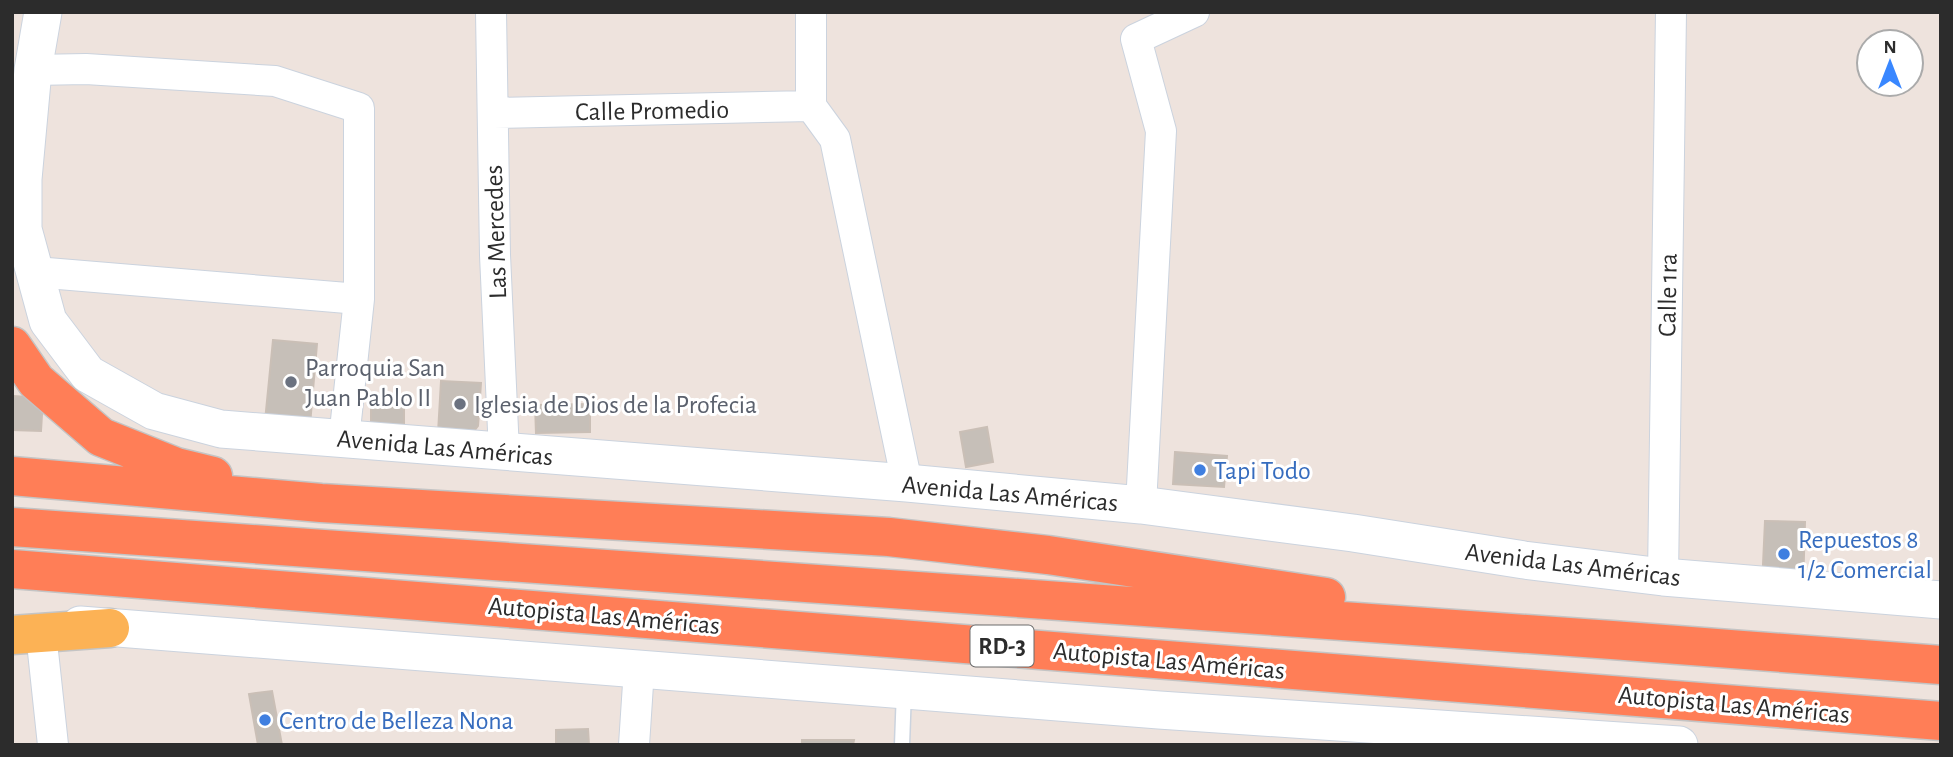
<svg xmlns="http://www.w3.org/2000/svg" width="1953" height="757" viewBox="0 0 1953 757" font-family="'Alegreya Sans',sans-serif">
<rect width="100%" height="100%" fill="#eee3dd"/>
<path fill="#c6bfb8" stroke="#cabfb6" stroke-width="2" d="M273 340 317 344 310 425 265 421Z
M441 381 481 383 478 426 471 435 438 433Z
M13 396 43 398 41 431 12 430Z
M371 403H404V435H371Z
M590 404V432L536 433 535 405Z
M987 427 993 462 966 467 960 432Z
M1175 452 1227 456 1224 487 1173 484Z
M1765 521 1805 522 1803 588 1762 586Z
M272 691 282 745H258L249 694Z
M588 729 589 745H556V730Z
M802 740H854L853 745H802Z"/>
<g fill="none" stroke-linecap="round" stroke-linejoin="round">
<defs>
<path id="service" d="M902 745 904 690"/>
<path id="minor" d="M491 12 495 255 504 452
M811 12V106L835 139 907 483
M33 70 86 69 275 81 359 108V299
M493 113 811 106
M35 272 359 299 344 439
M1141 505 1161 131 1136 39 1194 12
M1663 577 1671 12
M41 633 53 745
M634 745 639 669"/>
<path id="tertiary" d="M43 12 33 70 23 179V229L48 321 88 374 154 411 221 429 907 483 1141 505 1353 533 1524 560 1663 577 1941 600
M80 625 1159 710 1679 745"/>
<path id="primary" d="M12 635 110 628"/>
<path id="motorway" d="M12 346 36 381 101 437 176 467 213 476
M12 476 321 503 889 537 1048 555 1326 597
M12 527 1612 640 1941 665
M12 569 1941 721"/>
</defs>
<use href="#service" stroke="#cbd3de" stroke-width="17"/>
<use href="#minor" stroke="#cbd3de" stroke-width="32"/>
<use href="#tertiary" stroke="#cbd3de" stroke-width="39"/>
<use href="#primary" stroke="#c4c4c4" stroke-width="41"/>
<use href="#motorway" stroke="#c4c4c4" stroke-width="41"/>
<use href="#service" stroke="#fff" stroke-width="14"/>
<use href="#minor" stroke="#fff" stroke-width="30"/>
<use href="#tertiary" stroke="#fff" stroke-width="37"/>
<use href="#primary" stroke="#fcb255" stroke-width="38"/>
<use href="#motorway" stroke="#ff7e57" stroke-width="38"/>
</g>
<g fill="#6b7280" stroke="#fff" stroke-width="2.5">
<circle cx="291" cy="382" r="7"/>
<circle cx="460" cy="404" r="7"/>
</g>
<g fill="#3f7fe0" stroke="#fff" stroke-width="2.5">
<circle cx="1200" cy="470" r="7"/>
<circle cx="1784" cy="554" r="7"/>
<circle cx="265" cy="720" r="7"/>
</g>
<g text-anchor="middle" stroke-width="6" stroke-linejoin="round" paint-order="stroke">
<rect fill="#fff" stroke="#6b6b6b" stroke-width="2" x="970.5" y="625.5" width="63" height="41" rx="5"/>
<g font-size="24" font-weight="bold" fill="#2c2c2c">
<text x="1002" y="654">RD-3</text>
</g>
<g font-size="26" fill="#2c2c2c" stroke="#fff">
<text transform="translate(652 110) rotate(-1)" y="9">Calle Promedio</text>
<text transform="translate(495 232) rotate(-92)" y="9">Las Mercedes</text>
<text transform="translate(1667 295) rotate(-89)" y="9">Calle 1ra</text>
<text transform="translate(445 447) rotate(5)" y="9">Avenida Las Américas</text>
<text transform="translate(1010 493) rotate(5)" y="9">Avenida Las Américas</text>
<text transform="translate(1573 564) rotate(7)" y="9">Avenida Las Américas</text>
<text transform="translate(604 615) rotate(5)" y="9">Autopista Las Américas</text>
<text transform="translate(1169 660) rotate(5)" y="9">Autopista Las Américas</text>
<text transform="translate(1734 704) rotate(5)" y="9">Autopista Las Américas</text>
</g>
<g font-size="26" fill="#5b616d" stroke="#fff" text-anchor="start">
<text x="305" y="376">Parroquia San<tspan x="305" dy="30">Juan Pablo II</tspan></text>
<text x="474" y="413">Iglesia de Dios de la Profecia</text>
</g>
<g font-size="26" fill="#366cbe" stroke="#fff" text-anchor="start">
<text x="1214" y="479">Tapi Todo</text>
<text x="1798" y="548">Repuestos 8<tspan x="1798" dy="30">1/2 Comercial</tspan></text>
<text x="279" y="729">Centro de Belleza Nona</text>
</g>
</g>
<rect width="1953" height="757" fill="none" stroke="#2c2c2c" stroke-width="28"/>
<g transform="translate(1890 63)"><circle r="33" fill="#ffffff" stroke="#ababab" stroke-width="2"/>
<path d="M0-5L12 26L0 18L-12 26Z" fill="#3987ff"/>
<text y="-10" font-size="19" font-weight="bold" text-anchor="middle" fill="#2c2c2c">N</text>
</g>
</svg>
